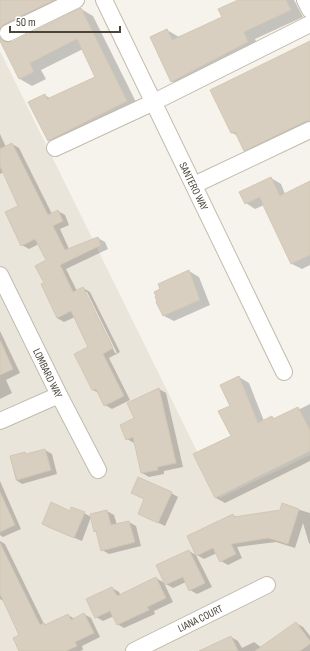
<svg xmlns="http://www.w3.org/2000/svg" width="310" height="651" viewBox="0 0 310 651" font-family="'Sofia Sans Condensed',sans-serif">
<rect width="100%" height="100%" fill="#f6f3ec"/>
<path fill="#eae5da" d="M0 51 220 498 310 455V651H0Z"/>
<path fill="#0003" fill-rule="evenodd" d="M0 0H81L11 39V43L81 9 93 16 139 108 61 147 49 140 45 95 51 99 96 77 83 49 41 70 46 79 32 86 20 79 0 39Z
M239 0H294L303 17 255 39 260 49 184 88 171 81 167 30 179 37 223 18Z
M310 42V130L255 156 245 150 238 136 232 133Z
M0 134 6 147 12 144 19 148 52 214 58 211 65 215 69 225 60 229 69 249 98 238 105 242 108 249 66 269 77 291 83 288 90 292 120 352 109 358 130 400 112 409 105 405 99 393 93 390 76 354 89 347 75 317 64 322 57 318 45 283 47 261 39 244 29 249 22 245 20 206 4 172 0 174ZM85 292H87L117 353H115Z
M271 178 281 184 285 194 310 182V265L302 269 292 264 264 205 255 209 246 203Z
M189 271 199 277 210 305 174 321 164 316Z
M0 331 20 373 6 380 12 393 0 399Z
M239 377 249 383 264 421 272 417 275 419 298 408 300 409 310 404V461L225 503 216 498 195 454 233 436 231 407Z
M159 389 166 393 183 467 164 471V474L149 477 142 473 135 443H134L127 439 136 419Z
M45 450 52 454 57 474 22 484 16 480 10 457 25 453 28 455Z
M0 481 21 529 3 537 0 535Z
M171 493 178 497 165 526 146 517Z
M283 505 310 513V544L309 543 303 523 295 548 276 542 237 547 242 558 228 565 221 561 217 553 204 559 197 555 233 515 237 517 281 511Z
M107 511 114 515 117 525 129 522 136 526 141 546 109 554 102 550 97 532 95 531Z
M70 512 84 513 91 517 82 541 50 528 43 524Z
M0 541 5 544 44 624 47 625 68 615 75 619 84 614 91 618 100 637 82 646 83 650 80 651H20V635L5 602 0 599Z
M189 551 196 555 212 587 197 594 190 590 186 582 173 588 164 583 173 602 154 611 155 614 124 628 117 624 114 616 103 621 96 617 112 588 119 592 121 596 156 578 166 584Z
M296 623 303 627 310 636V651H201L231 637 238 641 242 648 254 642 262 648Z"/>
<path fill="#d8cfc1" stroke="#d3c7b4" d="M0 0H54L4 24 0 28Z
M238 0H286L291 10 244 32 248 42 171 82 150 37 167 29 172 40 222 17 218 9Z
M81 8 127 101 48 141 28 102 45 94 47 99 95 77 77 39 30 63 34 72 19 79 0 41V38L3 41 7 42H12Z
M310 41V121H306L244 151 235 132 231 133 210 90Z
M12 143 48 215 58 210 63 221 53 226 65 250 98 237 101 245 60 265 73 292 83 287 113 348 103 354 124 396 104 406 96 389 92 390 74 354 88 347 71 311 57 318 41 284 44 283 35 266 46 260 35 239 21 246 5 212 18 206 0 166V149Z
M271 177 280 196 310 181V255L291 264 263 205 260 197 245 204 239 192Z
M189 270 200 300 163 316 156 302 157 301 155 297 156 296 154 292 160 289 158 284Z
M0 340 13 369 0 375Z
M239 376 258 423 272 416 273 419 298 407 310 430V451L215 498 193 454 231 436 218 411 230 406 220 385Z
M159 388 176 463 157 467 158 470 141 473 133 437 126 440 120 425 134 418 127 403Z
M45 449 51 470 17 480 10 456 25 452 26 454Z
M138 477 172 492 158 523 138 514 144 499 131 493Z
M0 492 15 525 0 532Z
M51 502 70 511 71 507 85 512 74 538 42 524Z
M282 503 299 509 288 544 268 538 231 544 236 554 220 562 213 548 196 556 187 536 233 514 234 517 280 510Z
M107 510 111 525 129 521 135 542 101 551 96 531 94 532 90 514Z
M0 543 40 625 44 623 45 625 68 614 71 620 84 613 94 633 75 642 77 646 66 651H19L13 638 19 635 0 594Z
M189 550 205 583 189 591 183 577 165 585 156 565Z
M156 577 166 598 147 607 149 610 117 625 110 611 95 618 86 599 112 587 117 596Z
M296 622 310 641V644L300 651H255Z
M231 636 238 651H199Z"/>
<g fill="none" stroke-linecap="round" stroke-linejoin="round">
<defs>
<path id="minor" d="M104 0 284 372
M305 0 310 10
M8 33 76 0
M55 148 154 102 310 24
M194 185 310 130
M0 275 59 395 98 470
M0 421 59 395
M134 651 267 585"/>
</defs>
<use href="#minor" stroke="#c2bbae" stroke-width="18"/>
<use href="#minor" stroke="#fff" stroke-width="16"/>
</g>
<g text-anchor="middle" stroke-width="3.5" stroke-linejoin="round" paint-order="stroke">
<g font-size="11" fill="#4b4439" stroke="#fff">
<text transform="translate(194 186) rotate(64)" y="4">SANTERO WAY</text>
<text transform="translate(48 373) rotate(64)" y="4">LOMBARD WAY</text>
<text transform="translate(200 618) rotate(-26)" y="4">LIANA COURT</text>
</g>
</g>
<path d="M10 26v6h110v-6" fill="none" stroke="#4b4439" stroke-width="2"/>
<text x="16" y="26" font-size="12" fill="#4b4439" stroke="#ffffff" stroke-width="3" paint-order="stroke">50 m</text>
</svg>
